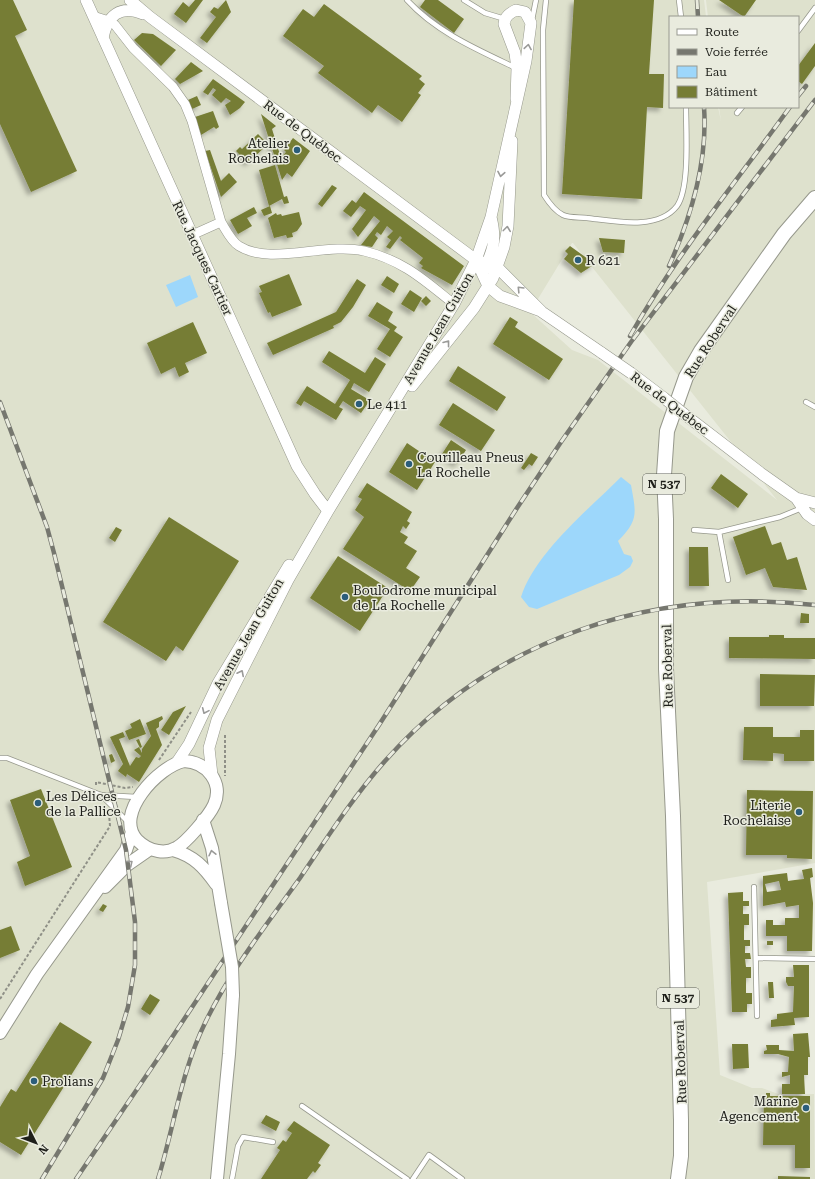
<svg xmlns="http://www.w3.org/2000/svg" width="815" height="1179" viewBox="0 0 815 1179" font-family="'Roboto Serif',serif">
<defs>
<filter id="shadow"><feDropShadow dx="-3.5" dy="3.5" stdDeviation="2" flood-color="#0004"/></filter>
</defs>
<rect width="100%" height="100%" fill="#e9ebde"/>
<path fill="#dee1cd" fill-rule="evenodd" d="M0 0H704L706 17H670V107H718L721 121 719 107H798V17H708L706 0H815V863L707 882 720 1075 752 1088H762L781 1095 814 1094 815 1179H0ZM572 243H573L777 500 598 360 572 350 530 312Z"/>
<path fill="#9dd7fb" d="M190 275 198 297 176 307 166 285Z
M621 477 631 485C636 513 639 520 618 541L624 554 631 556 633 561 630 567 619 575 537 609 529 607 521 597C535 553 588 510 621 477Z"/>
<path fill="#767d34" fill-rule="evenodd" filter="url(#shadow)" d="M0 0H13L27 30 15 36 77 171 31 192 0 124Z
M195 0H203L186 23 174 14 183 2 189 7Z
M226 0 231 12 207 43 200 38 216 17 210 12 214 7 218 9Z
M425 0H438L464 19 454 33 420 7Z
M574 0H654L649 74H664L663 108 647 107 642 199 562 194Z
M719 0H756L744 17Z
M324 4 422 76 419 79 425 84 418 93 421 95 402 122 378 105 372 113 318 73 324 66 283 36 303 9 314 17Z
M142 33 153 34 176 50 161 66 134 40Z
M815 43V66L802 84 798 81V66Z
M191 62 203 71 180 84 175 79Z
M213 79 245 102 240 108 230 115 225 105 231 101 226 98 221 103 212 95 216 90 213 88 208 95 203 92Z
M197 96 201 105 192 109 188 100Z
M213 111 219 127 216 129 214 127 201 135 195 117Z
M261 114 276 126 272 129 281 158 286 152 284 150 293 138 310 151 292 177 287 173 282 180Z
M258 134 268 144 248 163 236 151 240 147 242 149Z
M210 150 221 181 229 173 237 182 221 197 205 151Z
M275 165 284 197 287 196 289 203 284 204 282 199 269 206 259 170Z
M332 185 337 188 322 207 318 204Z
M364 192 464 266 452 285 421 268 423 266 419 263 423 258 400 240 402 238 400 236 390 249 386 247 391 240 387 237 393 231 387 226 381 235 377 232 375 235 378 238 372 247 361 245 380 221 374 216 358 237 352 229 366 210 360 206 351 217 343 211 352 200 356 203Z
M270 206 272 213 264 216 261 210Z
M254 207 257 213 247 218 252 226 238 234 230 220Z
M299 212 302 224 297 231 292 233 293 237 287 238 286 235 274 238 268 218 276 213 277 215 281 214 282 216Z
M599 238 625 240 624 253 603 252Z
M570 246 595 264 581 273 564 259 568 254 565 251Z
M289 274 302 305 272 317 270 312 268 313 259 293 262 292 259 286Z
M387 276 399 284 394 293 381 285Z
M357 279 366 285 353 307 341 322 333 326 334 328 273 355 267 343 336 312Z
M410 290 422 298 414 312 401 304Z
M426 296 431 301 426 306 421 301Z
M377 302 393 312 388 321 397 327 394 331 403 337 390 357 377 349 390 329 368 316Z
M510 317 518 322 515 327 563 359 549 380 493 344Z
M193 322 207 353 185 363 189 372 179 377 175 367 161 374 147 343Z
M329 351 365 373 375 357 386 364 369 392 354 383 351 389 371 401 369 404 368 403 361 413 343 401 339 407 343 409 336 420 304 401 301 406 296 403 307 386 335 404 350 380 322 362Z
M458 366 506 397 497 411 449 381Z
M453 403 495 430 481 451 439 425Z
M451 440 466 450 457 464 442 454Z
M407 443 435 462 417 490 389 472Z
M531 453 538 457 532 466 529 464 524 470 521 468Z
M721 474 748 494 738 508 711 488Z
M367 483 412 512 407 521 410 523 406 529 403 526 400 532 408 537 404 543 417 551 406 568 420 577 410 591 343 549 364 517 355 510 362 499 358 497Z
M169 517 239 561 183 651 176 646 166 661 103 622Z
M765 526 772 545 781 542 787 560 797 557 807 590 773 587 765 568 746 575 733 537Z
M116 527 122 530 115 542 109 538Z
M689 547H708L709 586H689Z
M338 556 388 588 360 631 310 598Z
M801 613 809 614V623H800Z
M769 635H784V638H815V659L729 658V637H769Z
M760 674 815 675 814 706H760Z
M186 706 169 735 161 730 173 712Z
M162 716 163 719 159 722V727L156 729 162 745 139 782 127 774 126 777 118 771 123 764 110 737 123 732 125 737 119 739 130 766 136 757 139 758 141 756 134 750 139 747 142 753V749L151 736 146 723Z
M140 719 146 734 129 740 125 731 132 728 130 724Z
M744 727H773V737H800V730H814V761H784V754L773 753V761L743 760Z
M139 739 142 747 140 748 136 740Z
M112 754 115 761 111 763 109 755Z
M41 789 72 867 25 886 17 862 30 856 10 800Z
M747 790 813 791 812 859 787 858V855H746Z
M812 868 813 877 810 878 813 903 812 951H787V936H766V920H773V925H785V918H799V905L786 907 785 902 763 906V876L787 873 788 881 795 880 804 879 802 870ZM779 881 781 890 767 892 765 884Z
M743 892V901H749V906H743V914H749V925H744V940H750V946H745V953H750L751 959H745L746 967H751V978H746V993H752V1004H747V1012H732L728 893Z
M103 904 107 906 103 912 99 910Z
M11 926 20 950 0 958V930Z
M767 941H773V945H767Z
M793 965H809V1017L794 1018 795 1025 771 1027V1020L777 1019V1014L793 1012 794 986H788L786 982V977H794Z
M768 982H773L774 998H769Z
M150 994 160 1000 150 1015 141 1009Z
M60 1022 92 1042 21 1155 0 1142V1107L11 1089 16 1092Z
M808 1033 810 1057H808V1075H804L805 1094H782V1084H790V1075L782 1077V1072H788L789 1057 778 1054H764V1051L767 1050 766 1045H779V1050L794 1051 793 1034Z
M732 1044H748L749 1068 733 1069Z
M766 1093H770V1096H810V1168H795V1145H763L764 1096H766Z
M266 1115 280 1122 276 1131 261 1123Z
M294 1121 330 1145 318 1163 321 1165 315 1173 313 1171 307 1179H261L280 1150 277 1148 283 1140 286 1142 292 1133 287 1130Z
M778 1176 810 1177V1179H778Z"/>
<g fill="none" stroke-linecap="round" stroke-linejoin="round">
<defs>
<path id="service" d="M407 0C436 32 478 50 516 68
M464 0 485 13 505 19
M546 0 543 30 544 195C549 203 555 211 563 215 569 218 580 217 587 218 613 221 658 231 677 206 690 188 686 131 686 107
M679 0 681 17
M532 20 536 0
M798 31 815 8
M737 113 742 107
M806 402 815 407
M694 530 719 532 780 517 802 508
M719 532 728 580
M0 758H7L101 795 137 797
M101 795 128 822
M754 887 757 1016
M756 958 815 959
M302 1106 407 1179
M232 1179 238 1146 243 1137 273 1142
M413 1179 429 1155 462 1179"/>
<path id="minor" d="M93 16 109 21 115 25 133 48 173 87 185 104 192 121 221 222C226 230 231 241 239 246 270 266 326 242 364 251 403 260 425 281 454 304
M192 235 221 222"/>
<path id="tertiary" d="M86 0 297 466 315 494 328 511
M130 0 150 17 476 260 497 267 542 312 602 353
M103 38C107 16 120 4 143 14
M476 260 488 286 500 296 541 311
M484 271C493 249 497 241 491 217
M631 373 664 398
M412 386 474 308 493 278 504 247 508 226 512 141
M684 414 762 474 796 498 807 514 815 520
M796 498 815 503
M177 762 189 744 218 683 289 565
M212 775 209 748 217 720 288 580 328 511 454 304 476 260 491 217 526 61 531 23 525 12 516 10C510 13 505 16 504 24L515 53 517 69 516 99"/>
<path id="secondary" d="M184 761C207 762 224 783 214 805 209 816 186 843 176 848 171 851 164 852 158 851 151 850 143 846 137 840 113 814 159 766 184 761Z
M203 820 212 848 221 903
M173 850C194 856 204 867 216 884
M105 887 127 865 150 849
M0 1033 37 974 126 850 132 832
M217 1179 229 1054 233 995"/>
<path id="primary" d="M678 1179 681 1156V1120L673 816 666 669V519L664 475 667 431 686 377 701 351 784 234 815 198"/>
</defs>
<use href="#service" stroke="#96988c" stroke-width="6"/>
<use href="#minor" stroke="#96988c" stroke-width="10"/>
<use href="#tertiary" stroke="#96988c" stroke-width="12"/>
<use href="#secondary" stroke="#96988c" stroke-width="14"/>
<use href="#primary" stroke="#96988c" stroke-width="16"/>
<path stroke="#8f9087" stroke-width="2" stroke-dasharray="3 2" stroke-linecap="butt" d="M225 735V776
M159 760 191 712
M96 785V782L125 788 133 787
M0 999 110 826 109 814 101 809 100 805"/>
<use href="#service" stroke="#fff" stroke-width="4.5"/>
<use href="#minor" stroke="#fff" stroke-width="9"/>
<use href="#tertiary" stroke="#fff" stroke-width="11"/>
<use href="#secondary" stroke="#fff" stroke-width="12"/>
<use href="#primary" stroke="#fff" stroke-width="14"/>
<defs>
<path id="rail" d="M697 0 698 17
M798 96 806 86
M669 266C691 217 708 162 704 107
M630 336C676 255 736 182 790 107
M0 402 47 527 54 553 126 850 135 922V965L128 1007 118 1040 103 1078 42 1179
M76 1179 163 1051 379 725 517 508 561 442 631 342 815 100
M158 1179C174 1127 181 1072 205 1023 230 971 267 924 300 878 327 838 353 797 385 761 495 637 653 587 815 605"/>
</defs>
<use href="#rail" stroke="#76776f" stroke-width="4.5"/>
<use href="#rail" stroke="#e9ebde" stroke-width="3" stroke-dasharray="9" stroke-linecap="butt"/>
<defs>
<path id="tertiary-bridge" d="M602 353 631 373
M664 398 684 414"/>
<path id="secondary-bridge" d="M221 903 232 967 233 995"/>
</defs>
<use href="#tertiary-bridge" stroke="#96988c" stroke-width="12" stroke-linecap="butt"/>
<use href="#secondary-bridge" stroke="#96988c" stroke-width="14" stroke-linecap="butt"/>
<use href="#tertiary-bridge" stroke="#fff" stroke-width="11"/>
<use href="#secondary-bridge" stroke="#fff" stroke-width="12"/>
</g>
<defs><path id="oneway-chevron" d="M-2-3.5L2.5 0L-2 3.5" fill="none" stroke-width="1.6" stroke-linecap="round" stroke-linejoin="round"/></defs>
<g stroke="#9a9a98">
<use href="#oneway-chevron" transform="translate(528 47) rotate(-81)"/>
<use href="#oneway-chevron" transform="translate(501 174) rotate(100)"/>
<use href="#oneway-chevron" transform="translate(507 229) rotate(-83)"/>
<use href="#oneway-chevron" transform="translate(520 289) rotate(-134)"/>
<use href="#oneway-chevron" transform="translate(447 343) rotate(-52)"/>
<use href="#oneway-chevron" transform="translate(241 673) rotate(-63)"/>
<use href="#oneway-chevron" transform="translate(205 711) rotate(114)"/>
<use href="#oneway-chevron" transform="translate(212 853) rotate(-103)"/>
<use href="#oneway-chevron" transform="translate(130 863) rotate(-39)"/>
</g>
<g fill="#2b5d7a" stroke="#e9ebde" stroke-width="1.5">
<circle cx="297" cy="150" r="4"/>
<circle cx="578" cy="260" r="4"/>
<circle cx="359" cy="404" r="4"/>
<circle cx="409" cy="464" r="4"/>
<circle cx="345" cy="597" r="4"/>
<circle cx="38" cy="803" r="4"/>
<circle cx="799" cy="812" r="4"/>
<circle cx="34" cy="1081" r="4"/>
<circle cx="806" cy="1108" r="4"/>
</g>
<g text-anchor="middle" stroke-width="3" stroke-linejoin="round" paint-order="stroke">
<g fill="#e9ebde" stroke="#5b5c55" stroke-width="1">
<rect x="643" y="474" width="42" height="20" rx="3"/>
<rect x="657" y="988" width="42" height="20" rx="3"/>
</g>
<g font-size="12" font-weight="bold" fill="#1e1f1a">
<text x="664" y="488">N 537</text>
<text x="678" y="1002">N 537</text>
</g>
<g font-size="13" fill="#1e1f1a" stroke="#e9ebde">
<text transform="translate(303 131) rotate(37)" y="5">Rue de Québec</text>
<text transform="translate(203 258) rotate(65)" y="5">Rue Jacques Cartier</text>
<text transform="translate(438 328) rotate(-60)" y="5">Avenue Jean Guiton</text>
<text transform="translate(710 341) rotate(-57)" y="5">Rue Roberval</text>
<text transform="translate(670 403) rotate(37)" y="5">Rue de Québec</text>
<text transform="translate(248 634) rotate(-60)" y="5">Avenue Jean Guiton</text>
<text transform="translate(667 666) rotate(-91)" y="5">Rue Roberval</text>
<text transform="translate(680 1062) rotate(-92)" y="5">Rue Roberval</text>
</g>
<g font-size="13" fill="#1e1f1a" stroke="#e9ebde" text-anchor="start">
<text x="289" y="148" text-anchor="end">Atelier<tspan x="289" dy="15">Rochelais</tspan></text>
<text x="586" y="265">R 621</text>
<text x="367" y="409">Le 411</text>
<text x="417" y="462">Courilleau Pneus<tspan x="417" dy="15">La Rochelle</tspan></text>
<text x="353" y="595">Boulodrome municipal<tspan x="353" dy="15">de La Rochelle</tspan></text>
<text x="46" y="801">Les Délices<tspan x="46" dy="15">de la Pallice</tspan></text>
<text x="791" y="810" text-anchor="end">Literie<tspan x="791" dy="15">Rochelaise</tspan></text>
<text x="42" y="1086">Prolians</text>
<text x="798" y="1106" text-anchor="end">Marine<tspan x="798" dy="15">Agencement</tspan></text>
</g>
</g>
<rect x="669" y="16" width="130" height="92" fill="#e9ebde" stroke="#989990"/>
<rect x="677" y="29" width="20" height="6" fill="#ffffff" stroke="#989990"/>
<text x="705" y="36" font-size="12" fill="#1e1f1a">Route</text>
<rect x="677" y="49" width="20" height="6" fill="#76776f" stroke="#989990"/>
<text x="705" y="56" font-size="12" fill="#1e1f1a">Voie ferrée</text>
<rect x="677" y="66" width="20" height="12" fill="#9dd7fb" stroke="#989990"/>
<text x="705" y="76" font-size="12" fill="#1e1f1a">Eau</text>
<rect x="677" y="86" width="20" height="12" fill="#767d34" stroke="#989990"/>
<text x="705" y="96" font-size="12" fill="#1e1f1a">Bâtiment</text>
<g transform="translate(36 1143) rotate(132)" stroke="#e9ebde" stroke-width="3" paint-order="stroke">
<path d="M0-3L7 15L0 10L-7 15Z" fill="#1e1f1a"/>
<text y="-6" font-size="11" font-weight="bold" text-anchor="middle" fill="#1e1f1a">N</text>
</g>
</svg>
